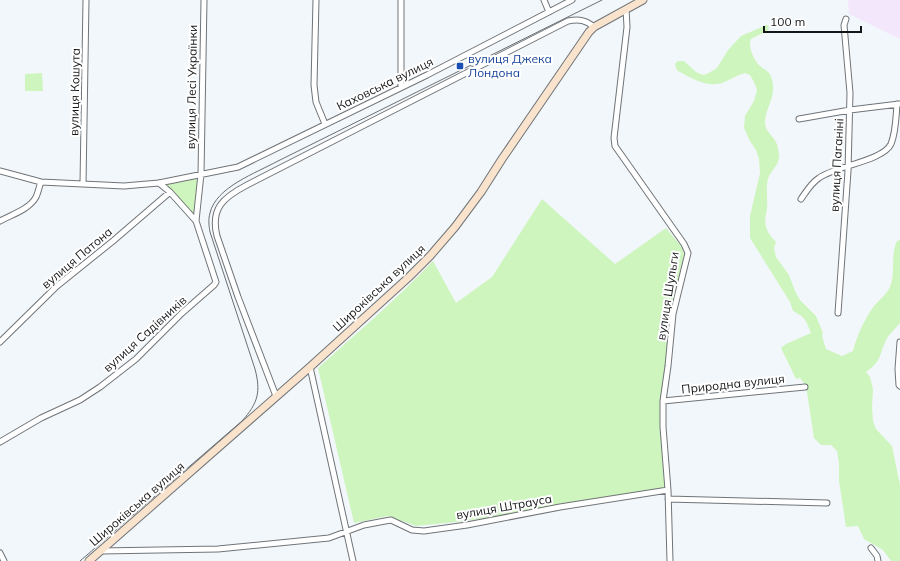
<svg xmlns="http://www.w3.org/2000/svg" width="900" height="561" viewBox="0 0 900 561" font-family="Mulish,sans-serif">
<rect width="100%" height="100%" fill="#f2f7fb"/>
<path fill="#f3e7fc" d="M848 0H900V39L849 14Z"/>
<path fill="#cff5be" d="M766 25H768L769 29 767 31 751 39C748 46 753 58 758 64 762 69 769 70 771 77 778 95 766 106 765 121 764 130 772 135 776 142 778 146 778 150 779 154 780 164 773 168 769 176 765 187 768 197 767 209 766 215 764 220 766 227 768 233 771 237 776 242L774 248 776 257 789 275 795 291 800 300 816 316 823 333 822 336 826 349 842 356 853 351C857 335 864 320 874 306 879 300 887 294 890 287 896 272 890 255 897 241L900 240V323C896 328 889 334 886 340 879 355 882 361 866 372L870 377 873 389 872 407 873 421 876 429 892 446 900 485V561H891L883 550 864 539 858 526 846 527 839 481V464L837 451 831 445H821L814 438 806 386 800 378 796 379 781 348 786 344 811 333C806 320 805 317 793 311L790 302 750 238V216L760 173 759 159 756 150 750 141 744 128 745 116 754 101 757 90 754 82 750 75 745 73C737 75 730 80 722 83 706 88 692 78 678 71L676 68 675 64 678 61H684L696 72 703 75 707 74 717 68 728 50 741 36Z
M42 73 43 91H25V74Z
M201 174 196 221 159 183Z
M542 199 615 264 666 228 681 246 684 254 670 315 661 427 665 488 466 521 416 526 388 516 354 523 318 368C357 333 397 299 433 261L456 303 492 277Z"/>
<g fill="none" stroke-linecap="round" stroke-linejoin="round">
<defs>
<path id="minor" d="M316 0 314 85 316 102 325 124
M401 0V87
M544 0 549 12
M626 9 627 27 614 138 615 146 684 244 688 253 673 314 668 366 663 401V427L668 490 670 561
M799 119 850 110 899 104
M0 171 41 182 124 186 159 183 238 167 427 75 572 0
M83 184 86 0
M801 199C806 192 811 183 819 178 835 166 883 161 891 144 896 132 896 116 897 104
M0 221C11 215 30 209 36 197 38 193 39 187 41 182
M196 221 201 174 204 0
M838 313 848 171 850 93 844 25 846 19
M0 342 57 286 113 241 170 192
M900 342 898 369 899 385 900 386
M310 367 353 561
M276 396 238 297 217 236C210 208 224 197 247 185L568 21C579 19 586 20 594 27
M663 401 805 387
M0 442 41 418 80 400 100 387 136 359 182 313 214 285 216 282 196 221 170 192 159 183
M668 499 827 503
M871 548 877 556 878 561
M100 551 218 549 329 538 364 525 385 521 391 520 412 530 424 531 467 525 560 507 668 490
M0 553 4 561"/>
<path id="secondary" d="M89 561 310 367 409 277 430 256 455 227 481 192 502 159 589 32 594 27 643 0"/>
</defs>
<use href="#minor" stroke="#707478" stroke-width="7"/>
<use href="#secondary" stroke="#707478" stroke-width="9"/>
<use href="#minor" stroke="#fff" stroke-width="5"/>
<use href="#secondary" stroke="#f9e3cc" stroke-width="7"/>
<path stroke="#6d6f72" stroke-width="1" d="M80 561 242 421C258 403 261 392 255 369L210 232C209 226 208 220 210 213 216 187 256 173 278 161L602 0"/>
</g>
<rect fill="#1a4fb4" stroke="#fff" stroke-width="1.5" x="456" y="62" width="8" height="8" rx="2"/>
<g text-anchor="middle" stroke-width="4" stroke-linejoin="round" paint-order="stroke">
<g font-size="12" fill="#164399" stroke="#fff" text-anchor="start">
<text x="468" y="63">вулиця Джека<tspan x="468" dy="14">Лондона</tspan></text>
</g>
<g font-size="12" fill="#141517" stroke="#fff">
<text transform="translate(385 84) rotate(-26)" y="4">Каховська вулиця</text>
<text transform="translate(192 87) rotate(-89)" y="4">вулиця Лесі Українки</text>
<text transform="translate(75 92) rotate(-89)" y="4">вулиця Кошута</text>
<text transform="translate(837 165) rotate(-87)" y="4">вулиця Паганіні</text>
<text transform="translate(77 258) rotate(-40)" y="4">вулиця Патона</text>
<text transform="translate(379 288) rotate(-43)" y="4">Широківська вулиця</text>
<text transform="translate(668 296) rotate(-81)" y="4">вулиця Шульги</text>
<text transform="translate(145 334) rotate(-42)" y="4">вулиця Садівників</text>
<text transform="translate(733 384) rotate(-6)" y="4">Природна вулиця</text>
<text transform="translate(137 504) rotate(-41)" y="4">Широківська вулиця</text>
<text transform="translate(504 507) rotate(-10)" y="4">вулиця Штрауса</text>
</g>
</g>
<path d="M764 26v6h97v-6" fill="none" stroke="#141517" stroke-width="2"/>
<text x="770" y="26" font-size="12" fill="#141517" stroke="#ffffff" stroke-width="3" paint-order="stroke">100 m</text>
</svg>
